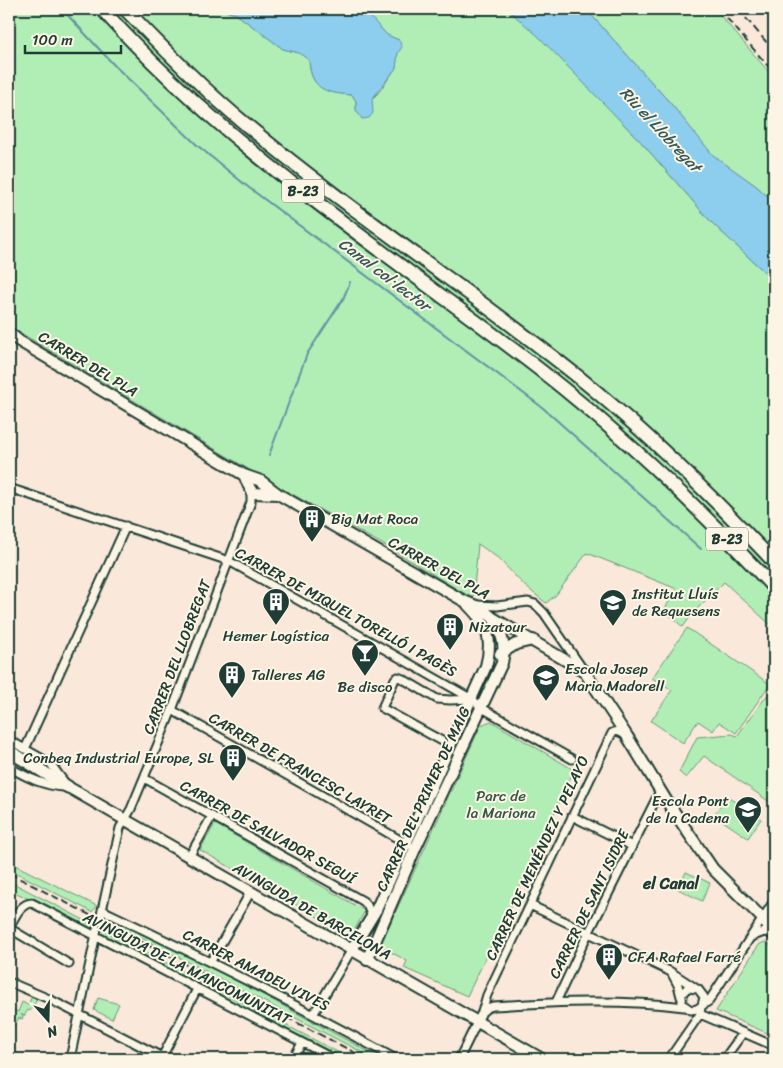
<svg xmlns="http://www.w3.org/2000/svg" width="783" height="1068" viewBox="0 0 783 1068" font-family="Sriracha,sans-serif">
<rect width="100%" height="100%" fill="#fae8da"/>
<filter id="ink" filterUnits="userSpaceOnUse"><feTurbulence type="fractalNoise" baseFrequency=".02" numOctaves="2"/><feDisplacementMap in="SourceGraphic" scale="10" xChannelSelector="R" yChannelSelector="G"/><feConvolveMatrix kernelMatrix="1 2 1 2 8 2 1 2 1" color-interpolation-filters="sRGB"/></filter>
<g filter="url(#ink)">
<path fill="#b1eeb5" stroke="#689674" d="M9 9H225L228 12 236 14 283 49 299 53 309 60C310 90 328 93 352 95L356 101V110L372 99 379 92 396 68 399 40 387 35 363 9H507L538 35 640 141 712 223 774 281V628L724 582 693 613 683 627 664 610 677 589 587 553 556 595 546 603 525 586 498 558 478 544 473 599 391 549 265 479 9 326Z
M586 9H715L774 78V202L755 185 713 156 672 105Z
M687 628 770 684 736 733 719 722 713 731 698 721 683 743 651 721 672 690 652 678Z
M774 686V805L704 756 686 778 679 772 697 737 732 734 737 736Z
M491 721 574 770 514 900 467 996 404 968 407 961 380 946 481 725Z
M727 796 761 819 748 838 714 815Z
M215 824 365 911 351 936 200 850Z
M9 862 97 906 92 912 9 869Z
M686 872 710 883 702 901 678 889Z
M9 881 351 1059H339L9 889Z
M124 923 211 967 382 1059H375L122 928Z
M765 942 768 943 774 951V1036L716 1011 756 949 760 944Z
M32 996 38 998 30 1011 28 1010 24 1016 21 1014 23 1017 22 1019 19 1018 14 1026 9 1023V1008L18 1012 22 1002 28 1005Z
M98 998 119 1004 112 1019 94 1010Z"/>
<path fill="#8dcdee" stroke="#6193a4" d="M225 9H363L387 35 399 40 402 47 398 53 396 68 372 99 373 113 369 118 362 119 356 110V101L352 95C327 93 311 91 309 60L299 53 283 49 236 14 228 12Z
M507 9H586L672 105 713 155 755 185 774 202V281L712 223 640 141 538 36Z"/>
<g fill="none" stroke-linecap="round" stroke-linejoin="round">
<path stroke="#6193a4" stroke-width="2" d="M62 9 114 65 198 146 248 187 543 408 701 549
M269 455 307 354 343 299 350 282"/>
<path stroke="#cec6b9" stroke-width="7" stroke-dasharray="7 3.5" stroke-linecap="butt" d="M97 929 101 915"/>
<defs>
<path id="street" d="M9 488 229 561 472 699 482 708 572 759
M477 605 497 606 528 602 535 604 544 613 582 668
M172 710 409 845
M9 740 50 763 65 783
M442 741 382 708 395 679 398 677 403 679 437 699 450 700 472 699
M25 749 126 526
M9 767C26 777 44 786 64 787
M144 778 363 901 367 905 372 917
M572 816 632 846
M189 857 212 816
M530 905 671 972 694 987
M102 910C202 957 299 1006 396 1059
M101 915 120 828 131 809 172 710 251 502V490
M9 928C14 919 20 903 32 903L334 1059
M9 928 69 964
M751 937 764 932 773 934
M211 961 250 893
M671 972 678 985 681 997
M9 982 49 999 166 1059
M556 1002 584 942 660 791
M702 1005 704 997 698 989 687 988 682 994V1004L691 1010 697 1009 709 1001 774 901
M701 1007 700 1014 774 1046
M482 1012 487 995 612 733 617 731 624 734
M314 1013 351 951
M70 1059 97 929
M161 1059 197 989
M293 1059 302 1043
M459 1059 482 1012 487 1008 493 1006C556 1002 621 999 684 1007
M669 1059 700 1014
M724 1059 743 1033"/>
<path id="secondary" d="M9 333 19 341 244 475 261 481 278 494 464 601 481 608 493 618 584 671 627 736 666 800 713 869 762 918 774 935
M244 475C247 481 249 490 254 493L278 494
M500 654 516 644 533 640
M68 787 542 1059
M351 951 376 910 486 666C493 640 488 624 468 605
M367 960 415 849 502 663C506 646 502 633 493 618"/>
<path id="primary" d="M9 751 68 787"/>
<path id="highway" d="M102 9C222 144 375 244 518 353 611 423 695 503 774 588
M125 9C165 50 205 91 249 127 356 216 473 292 581 379 650 435 713 497 774 562"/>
</defs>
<use href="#street" stroke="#1f3d34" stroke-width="11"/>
<use href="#secondary" stroke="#1f3d34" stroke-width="14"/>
<use href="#primary" stroke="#1f3d34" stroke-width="15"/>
<use href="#highway" stroke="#1f3d34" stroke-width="16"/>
<use href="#street" stroke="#fcf5e5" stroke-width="7"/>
<use href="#secondary" stroke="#fcf5e5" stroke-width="10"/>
<use href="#primary" stroke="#fcf5e5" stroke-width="11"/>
<use href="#highway" stroke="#fcf5e5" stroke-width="12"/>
<path stroke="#1f3d34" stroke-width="2" stroke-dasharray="8 4" stroke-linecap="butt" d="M719 9 774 73
M738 9 774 51
M9 873 367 1059"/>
</g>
</g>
<defs>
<symbol id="building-pin" viewBox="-11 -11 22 30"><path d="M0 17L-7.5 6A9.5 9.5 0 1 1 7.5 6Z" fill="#1f3d34" stroke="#fcf5e5"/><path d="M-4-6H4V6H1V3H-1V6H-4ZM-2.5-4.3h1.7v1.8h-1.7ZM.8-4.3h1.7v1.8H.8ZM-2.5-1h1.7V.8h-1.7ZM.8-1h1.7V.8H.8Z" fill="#fff"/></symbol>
<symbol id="school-pin" viewBox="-11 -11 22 30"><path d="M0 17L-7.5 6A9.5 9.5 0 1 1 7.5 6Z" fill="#1f3d34" stroke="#fcf5e5"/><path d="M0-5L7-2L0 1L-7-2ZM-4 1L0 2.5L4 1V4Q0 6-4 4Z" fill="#fff"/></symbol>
<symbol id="bar-pin" viewBox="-11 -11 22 30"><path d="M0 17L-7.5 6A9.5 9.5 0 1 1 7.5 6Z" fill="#1f3d34" stroke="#fcf5e5"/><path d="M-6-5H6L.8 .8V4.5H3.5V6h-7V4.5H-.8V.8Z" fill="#fff"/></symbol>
</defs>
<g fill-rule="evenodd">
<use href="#building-pin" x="296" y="503" width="32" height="43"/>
<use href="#building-pin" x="260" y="586" width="32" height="43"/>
<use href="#school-pin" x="597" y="587" width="32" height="43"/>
<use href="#building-pin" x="434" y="611" width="32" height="43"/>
<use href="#bar-pin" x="349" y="637" width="32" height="43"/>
<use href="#building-pin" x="216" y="659" width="32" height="43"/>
<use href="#school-pin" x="530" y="662" width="32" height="43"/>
<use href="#building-pin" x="217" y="742" width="32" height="43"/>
<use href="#school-pin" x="732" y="794" width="32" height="43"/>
<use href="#building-pin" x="593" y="941" width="32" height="43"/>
</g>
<g text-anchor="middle" stroke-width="4" stroke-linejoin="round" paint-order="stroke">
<g fill="#fcf5e5" stroke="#617469" stroke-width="1">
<rect x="282" y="179.5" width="42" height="23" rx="4"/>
<rect x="706" y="527.5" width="42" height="23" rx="4"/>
</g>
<g font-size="14" font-weight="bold" fill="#1f3d34">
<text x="303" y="196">B-23</text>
<text x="727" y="544">B-23</text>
</g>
<g font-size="15" fill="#1f3d34" stroke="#fcf5e5">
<text transform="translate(88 364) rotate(31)" y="5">CARRER DEL PLA</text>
<text transform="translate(439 568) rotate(29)" y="5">CARRER DEL PLA</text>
<text transform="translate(346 612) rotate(29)" y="5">CARRER DE MIQUEL TORELLÓ I PAGÈS</text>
<text transform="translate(177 657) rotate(-69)" y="5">CARRER DEL LLOBREGAT</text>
<text transform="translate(300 768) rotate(30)" y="5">CARRER DE FRANCESC LAYRET</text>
<text transform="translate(423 799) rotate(-65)" y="5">CARRER DEL PRIMER DE MAIG</text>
<text transform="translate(268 832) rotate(29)" y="5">CARRER DE SALVADOR SEGUÍ</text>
<text transform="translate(537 858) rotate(-65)" y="5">CARRER DE MENÉNDEZ Y PELAYO</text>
<text transform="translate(589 904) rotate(-64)" y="5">CARRER DE SANT ISIDRE</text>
<text transform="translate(312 911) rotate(30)" y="5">AVINGUDA DE BARCELONA</text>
<text transform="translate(187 968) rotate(27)" y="5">AVINGUDA DE LA MANCOMUNITAT</text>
<text transform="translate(256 970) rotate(27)" y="5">CARRER AMADEU VIVES</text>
</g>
<g font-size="15" fill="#1f3d34" stroke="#fcf5e5" text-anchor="start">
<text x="331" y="524">Big Mat Roca</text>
<text x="632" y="599">Institut Lluís<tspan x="632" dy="17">de Requesens</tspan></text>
<text x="469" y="632">Nizatour</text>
<text x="276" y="641" text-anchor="middle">Hemer Logística</text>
<text x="565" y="674">Escola Josep<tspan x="565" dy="17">Maria Madorell</tspan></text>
<text x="251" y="680">Talleres AG</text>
<text x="365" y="692" text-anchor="middle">Be disco</text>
<text x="214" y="763" text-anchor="end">Conbeq Industrial Europe, SL</text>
<text x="729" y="806" text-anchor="end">Escola Pont<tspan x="729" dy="17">de la Cadena</tspan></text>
<text x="628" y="962">CFA Rafael Farré</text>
</g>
<g font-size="15" fill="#355847" stroke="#fcf5e5">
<text x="501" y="801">Parc de<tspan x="501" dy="17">la Mariona</tspan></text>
</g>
<g font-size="16" font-style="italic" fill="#355a59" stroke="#fcf5e5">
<text transform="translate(661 129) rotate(47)" y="6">Riu el Llobregat</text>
<text transform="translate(385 274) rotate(37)" y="6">Canal col·lector</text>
</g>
<g font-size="16" font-weight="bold" fill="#1f3d34" stroke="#fcf5e5">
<text x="671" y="889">el Canal</text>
</g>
</g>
<rect width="783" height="1068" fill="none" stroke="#fcf5e5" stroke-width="30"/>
<rect x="15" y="15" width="753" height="1038" fill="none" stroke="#1f3d34" stroke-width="2" filter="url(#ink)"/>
<g transform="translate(48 1020) rotate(160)" stroke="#fcf5e5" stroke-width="4" paint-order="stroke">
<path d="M0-4L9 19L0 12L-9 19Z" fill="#1f3d34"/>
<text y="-8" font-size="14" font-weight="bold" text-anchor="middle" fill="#1f3d34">N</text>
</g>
<path d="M25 45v8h96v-8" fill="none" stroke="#1f3d34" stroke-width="2.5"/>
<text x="32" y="45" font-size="15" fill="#1f3d34" stroke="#fcf5e5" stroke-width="4" paint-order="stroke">100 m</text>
</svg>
